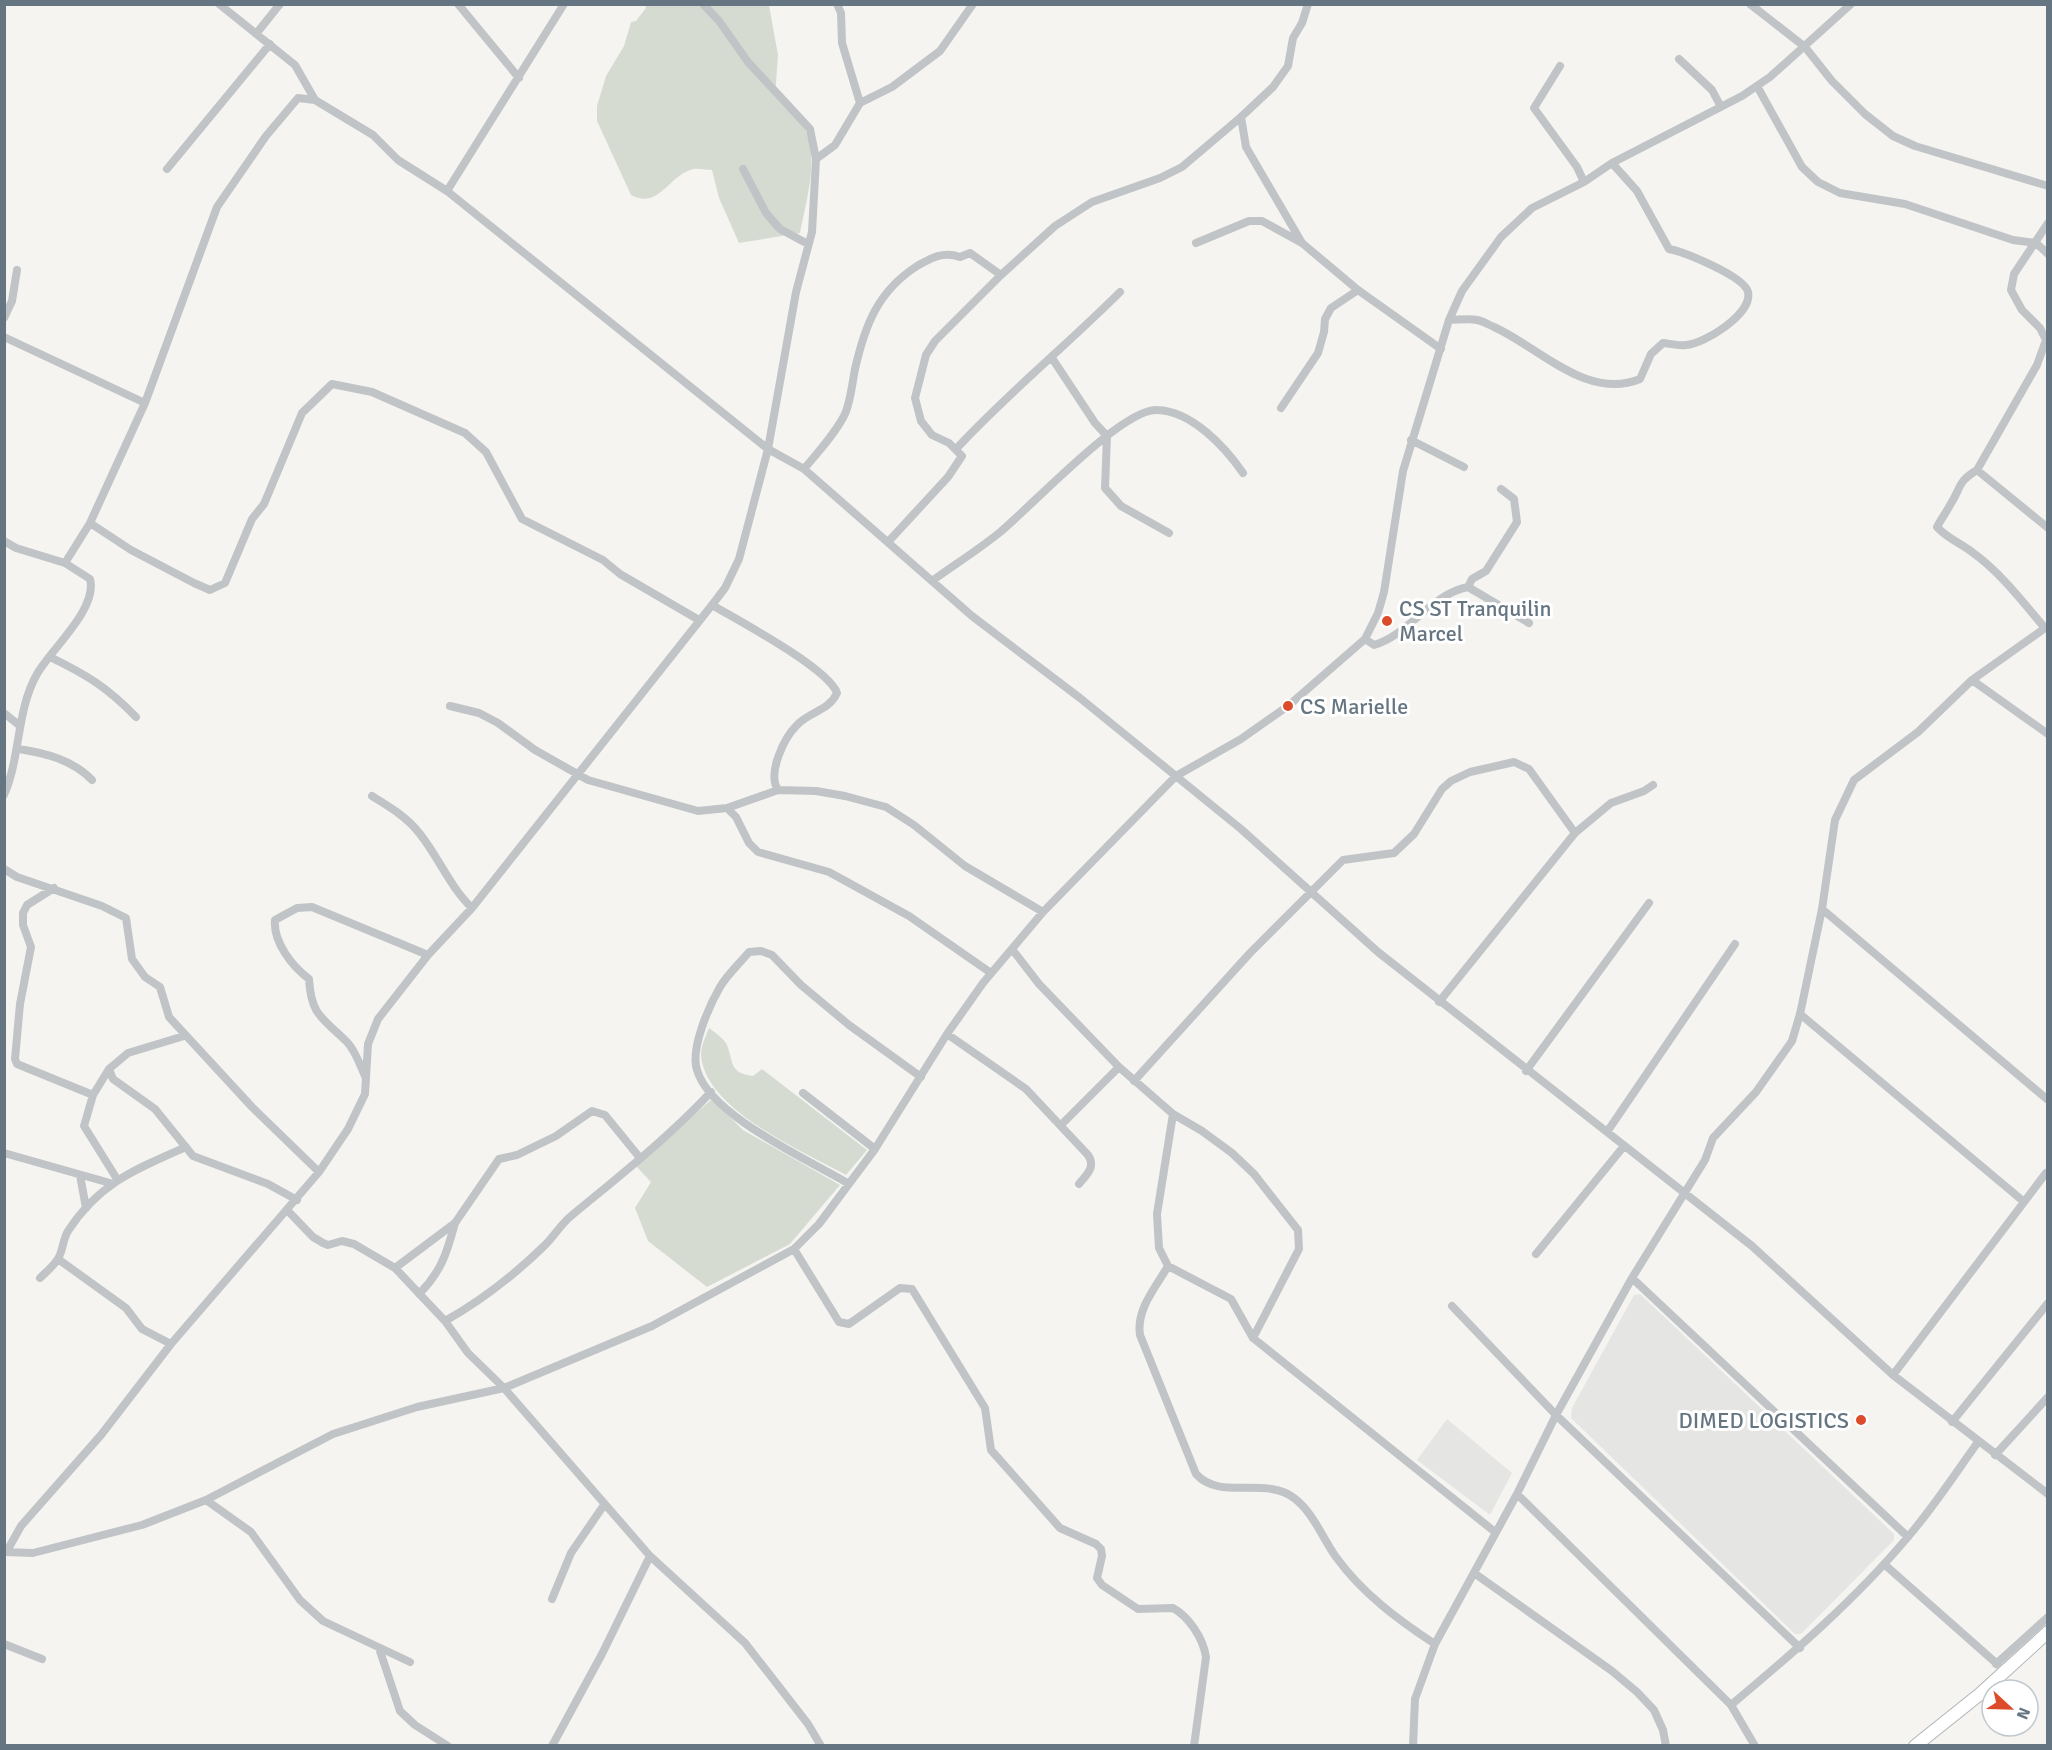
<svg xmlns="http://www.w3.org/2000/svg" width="2052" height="1750" viewBox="0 0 2052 1750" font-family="Signika,sans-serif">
<rect width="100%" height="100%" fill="#f5f4f1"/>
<path fill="#e5e6e4" d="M1640 1294 1894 1534V1540L1801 1634H1795L1571 1418 1572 1408 1634 1295Z
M1447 1419 1512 1473 1490 1515 1417 1460Z"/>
<path fill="#d6dbd2" d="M645 5H769L778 55 775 97C784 105 798 115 804 127 820 158 806 200 800 233L739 243 719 198 712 170C707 170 699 168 693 169 669 175 659 210 631 195L597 121V106L606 76 624 46 631 22 636 21 646 8Z
M709 1028C714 1032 725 1039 727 1045 734 1063 729 1073 753 1076L762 1069 867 1150 846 1175C804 1152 703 1109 701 1054 701 1046 706 1036 709 1028Z
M712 1099 743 1130 840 1185 790 1244 707 1287 648 1241 635 1208 651 1182 636 1166Z"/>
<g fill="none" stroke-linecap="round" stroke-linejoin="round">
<defs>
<path id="trunk" d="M1915 1746 1980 1694 2048 1632"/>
</defs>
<use href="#trunk" stroke="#b1b5b8" stroke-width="14"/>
<path stroke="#c0c4c7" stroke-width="8" d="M219 4 295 65 315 100 373 135 398 160 447 191 768 449 804 469 972 616 1080 698 1241 829 1378 952 1752 1246 1893 1375 2048 1494
M458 4 519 78
M837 4 841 13 842 43 860 103
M1750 4 1805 47 1832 81 1865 114 1893 136 1915 146 2048 186
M256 34 280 4
M1679 59 1712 90 1721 107
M1560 66 1534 108 1577 167 1584 182
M1757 86 1802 167 1818 182 1840 193 1905 204 2013 240 2036 243 2048 254
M1241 117 1246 147 1302 243 1358 290 1441 349
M816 159 835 145 860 103 892 87 940 51 973 4
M167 169 270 44
M743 169 766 213 780 229 808 244
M447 191 564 4
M1196 243 1249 221H1262L1302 243
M4 318 12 301 17 270
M1449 320C1458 320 1469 318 1477 320 1483 321 1489 325 1494 327 1539 347 1587 401 1640 379L1651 354 1663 343C1671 344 1679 346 1686 345 1704 344 1753 314 1748 292 1744 276 1684 252 1669 249L1637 191 1612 163
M4 337 145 403
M1052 358 1095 423 1107 436 1105 488 1121 506 1169 533
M1281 408 1318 353 1324 332 1325 319 1331 308 1358 290
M1411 440 1464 467
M957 448C1008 393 1066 346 1120 292
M804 469C818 452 835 434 845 414 851 400 852 384 855 369 865 325 878 291 917 266 931 258 943 251 960 257L970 253 1001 275
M1977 470 2048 528
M90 523 131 550 194 583 210 590 225 583 252 519 264 504 302 413 332 384 372 392 465 433 486 452 522 519 603 560 620 574 699 620
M4 541 16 548 65 563 90 579C98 609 51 649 37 674 16 711 21 756 4 795
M888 542 948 477 962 456 949 443 932 435 921 421 915 398 926 355 935 341 1001 275 1055 226 1092 202 1160 178 1182 167 1241 117 1273 87 1288 66 1293 38 1302 23 1308 4
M65 563 90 523 145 403 217 207 266 136 298 98 315 100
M932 581C954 565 978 550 999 533 1030 508 1122 408 1157 410 1192 411 1225 447 1243 473
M1468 587 1472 579 1486 571 1517 522 1514 499 1501 489
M712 605C739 621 828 668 837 693 829 711 810 711 797 725 784 738 767 773 778 790
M2044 627C2022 601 2000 572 1972 552 1959 542 1948 539 1937 527 1941 519 1946 513 1950 505 1962 487 1956 483 1977 470L2037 365 2046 340 2040 328 2022 310 2011 290 2014 274 2048 223
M1365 639 1374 645C1410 634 1431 594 1468 587L1529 623
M50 657C87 675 107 687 136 717
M1972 680 2048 734
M450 706 479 713 498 723 535 750 588 780 698 811 727 808 736 817 749 843 758 852 829 872 909 916 991 973
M4 713 20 726
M19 749C45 753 73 760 92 780
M372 796C390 807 407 817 420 834 439 858 450 887 472 908
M727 808 778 790 816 791 845 796 886 807 914 825 965 866 1043 912
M4 869 17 877 102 906 126 918 132 959 145 977 160 987 169 1017 252 1107 319 1172
M54 888 27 905 23 913V925L31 947 20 1004 15 1059 17 1064 93 1095
M1822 909 2048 1100
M1012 949 1039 984 1119 1067 1173 1114 1202 1131 1232 1153 1254 1174 1298 1230 1299 1249 1253 1338
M1439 1002 1575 833 1611 803 1644 791 1653 785
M1800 1014 2023 1201
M947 1034 1026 1089 1088 1155C1096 1167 1087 1174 1079 1184
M184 1036 128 1053 109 1069 113 1079 155 1109 193 1156 268 1184 297 1200
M109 1069 93 1095 84 1126 117 1179
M1526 1071 1649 903
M365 1076C360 1065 355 1050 347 1042 323 1018 311 1016 309 979 292 966 273 942 275 920L297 908 312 907 428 955
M1134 1081 1250 953 1343 860 1394 853 1414 834 1442 789 1451 781 1470 772 1514 762 1529 769 1575 833
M803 1093 875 1149
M1173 1114 1157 1214 1159 1248 1168 1266 1231 1299 1253 1338 1495 1532
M1061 1125 1119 1067
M1607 1132 1735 944
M4 1153 110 1183
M80 1175 86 1208
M849 1184C809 1160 710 1116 697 1070 690 1049 709 1006 720 987 727 975 740 963 749 952L761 951 772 955 801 985 849 1025 921 1077
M288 1211 313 1237 323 1243 328 1245 342 1241 354 1244 395 1268 445 1321 468 1353 504 1388 650 1556 745 1643 808 1724 821 1746
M794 1249 839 1322 849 1324 900 1288 912 1289 985 1408 991 1450 1060 1528 1096 1544 1101 1549 1102 1556 1097 1578 1102 1585 1138 1609 1173 1608C1189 1617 1203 1638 1206 1657L1194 1746
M1536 1254 1624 1146
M58 1259 126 1308 142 1329 171 1344
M1168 1266C1156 1287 1136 1309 1140 1335L1196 1474C1220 1501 1266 1476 1294 1498 1313 1512 1323 1539 1336 1557 1362 1593 1398 1620 1435 1644
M395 1268 455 1223 499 1159 517 1155 556 1136 592 1111 605 1115 640 1158
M40 1278C46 1272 55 1265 59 1257 63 1249 63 1239 68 1231 99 1183 136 1169 186 1147
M1632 1278 1908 1537
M419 1294C441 1272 447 1253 455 1223
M1452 1306 1556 1415 1800 1648
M445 1321C481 1301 513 1276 543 1247 553 1238 560 1225 571 1216 618 1177 668 1138 711 1092
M1893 1375 2046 1173
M1952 1422 2048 1303
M1995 1455 2048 1397
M1517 1494 1731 1705 1755 1746
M206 1500 251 1532 300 1600 323 1621 410 1662
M7 1551 21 1526 101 1435 171 1344 319 1172 348 1129 365 1094 368 1044 378 1019 428 955 472 908 712 605 725 588 739 559 768 449 796 292 812 232 816 159 810 129 748 62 719 21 703 4
M4 1552 33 1553 142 1525 206 1500 333 1434 417 1407 504 1388 652 1326 794 1249 819 1224 875 1149 947 1034 983 983 1043 912 1176 776 1241 739 1288 706 1365 639 1378 613 1384 592 1403 471 1449 320 1462 291 1501 237 1532 208 1584 182 1612 163 1742 96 1770 77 1851 4
M1884 1564 2004 1670
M1474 1573 1612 1671 1637 1692 1654 1710 1663 1730 1666 1746
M552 1599 571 1553 604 1505
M4 1644 42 1659
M379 1648 400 1711 415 1725 448 1746
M1996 1664 2048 1617
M1731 1705C1793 1653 1855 1600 1907 1538 1933 1508 1955 1474 1978 1442
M552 1746 602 1654 650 1556
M1413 1746 1415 1699 1435 1644 1517 1494 1556 1415 1632 1278 1705 1160 1713 1138 1756 1092 1792 1041 1800 1014 1822 909 1835 820 1854 780 1918 732 1972 680 2048 626"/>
<use href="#trunk" stroke="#fff" stroke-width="12"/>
</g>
<g fill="#dc4c2a" stroke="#fff" stroke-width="2">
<circle cx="1387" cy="621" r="6"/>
<circle cx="1288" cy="706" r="6"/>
<circle cx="1861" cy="1420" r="6"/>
</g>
<g text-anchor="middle" stroke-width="6" stroke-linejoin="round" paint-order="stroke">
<g font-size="22" fill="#657581" stroke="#fff" text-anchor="start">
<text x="1399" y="616">CS ST Tranquilin<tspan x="1399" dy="25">Marcel</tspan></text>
<text x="1300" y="714">CS Marielle</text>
<text x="1849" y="1428" text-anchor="end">DIMED LOGISTICS</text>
</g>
</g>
<rect width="2052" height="1750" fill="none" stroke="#657581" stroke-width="12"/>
<g transform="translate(2010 1708) rotate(112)"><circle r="28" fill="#ffffff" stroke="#c1c8cd" stroke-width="1.5"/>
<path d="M0-4.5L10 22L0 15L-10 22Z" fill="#dc4c2a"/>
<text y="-9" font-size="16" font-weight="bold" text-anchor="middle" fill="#657581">N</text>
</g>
</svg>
